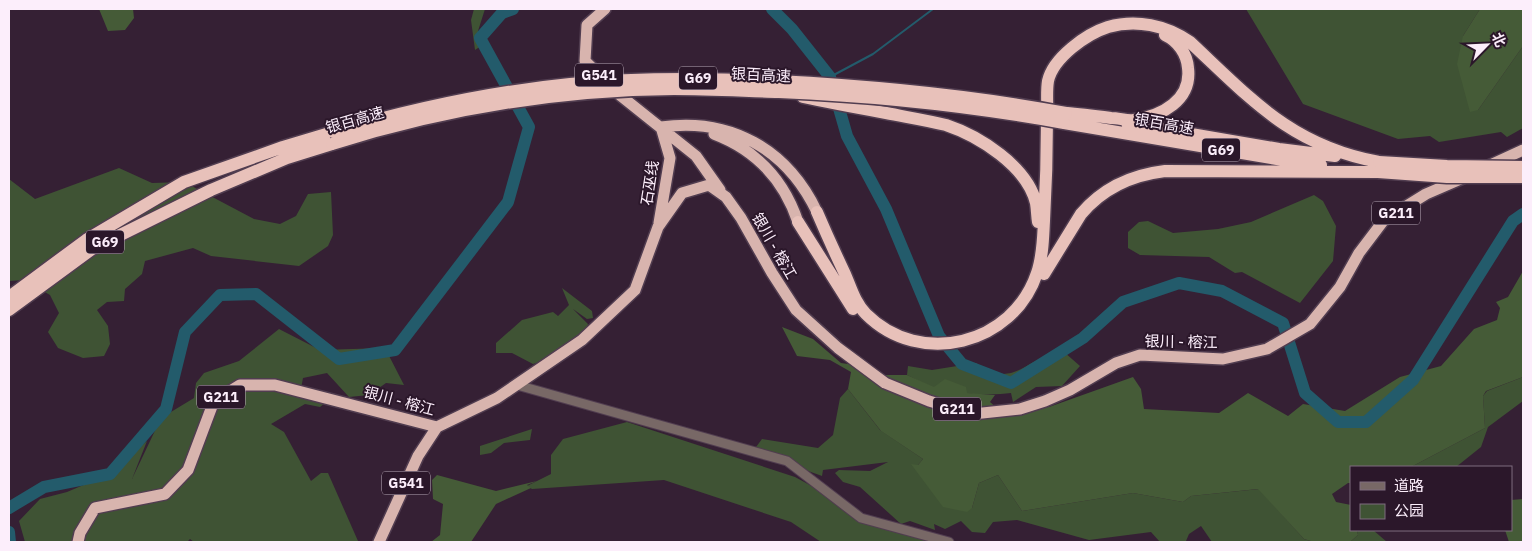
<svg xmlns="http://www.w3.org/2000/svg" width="1532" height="551" viewBox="0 0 1532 551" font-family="'IBM Plex Sans','Noto Sans SC',sans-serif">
<rect width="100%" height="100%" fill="#352034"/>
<path fill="#3f5334" d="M474 9H485L478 31 481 46 475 50 471 20Z
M1246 9H1480L1463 36 1478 110 1523 46V128L1507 137 1501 132 1439 142 1430 136 1398 139 1303 104Z
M119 168 152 183 184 182 254 219 280 224 296 216 308 194 331 192 333 235 328 246 299 266 211 256 193 248 145 261 142 274 125 289 124 301 107 302 97 310 108 326 110 344 104 356 83 358 58 348 48 332 59 313 50 295 24 280 9 281V179L35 199Z
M1314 195 1323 201 1336 226 1333 261 1300 303 1242 272 1235 273 1209 257 1140 255 1128 248V232L1139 222 1148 221 1173 233 1218 229 1251 222Z
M562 288 592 311 593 318 587 319 573 309 588 324 586 331 543 361 533 364 512 353H496V343L522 320 553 312 558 316 569 305Z
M279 329 320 350 385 348 404 385 386 383 369 395 349 397 327 373 303 378 300 394 325 403 320 407 305 404 271 424 284 432 311 481 321 473H328L358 541 357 542H194L190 539 187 542H25L19 521 40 499 67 492 107 475 147 441 132 479 161 418 194 398 196 383 204 373 239 361Z
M1064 352 1080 366 1062 386 1036 387 1013 402 1011 393C990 396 953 394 932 387 923 383 915 379 907 375L908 366 932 370 976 363C1017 393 1028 351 1061 356Z
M1523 377V401L1488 427 1481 447 1456 467H1411L1485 428 1483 396 1487 391Z
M848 389 880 430 923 459 918 465 972 508 979 483 998 475 1022 511 1133 493 1183 502 1191 496 1259 489 1304 539 1314 542H1212L1201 526 1189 534 1186 541 1160 542 1151 532 1089 540 1017 520 993 522 985 533 972 532 961 521 945 529 934 524 935 530 910 521 901 524 860 487 843 482 835 473 839 470 870 471 888 462 823 470 822 476 753 451 762 439 818 448 833 435 840 398Z
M627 422 795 477 900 534 927 538 929 542H821L791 522 664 480 532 489 527 486 551 474V455L563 439Z
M532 429 530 440 504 443 491 453 480 455V446Z
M1357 530H1373L1387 542H1350L1358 535Z"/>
<path fill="#455b37" d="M99 9H133L134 18 125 30 108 31Z
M1480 9H1523V46L1478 110 1470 112 1457 64 1463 36Z
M1523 271V377L1486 391 1483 396 1485 428 1411 467H1351V483H1348L1332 494 1336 502 1351 505V530H1357L1358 535 1350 542H1314L1304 539 1258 489 1191 496 1183 502 1133 493 1022 511 998 475 979 483 972 508 967 512 943 507 911 464 918 465 923 459 881 431 848 389 851 372 830 360 797 356 782 327 813 339 841 363 855 365 868 375H907L934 387 945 379 966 387 967 393 995 395 990 402 998 409 1049 407 1133 377 1141 389 1144 409 1219 413 1248 393 1288 416 1303 404 1345 411 1400 377 1441 366 1474 329 1497 320 1500 308 1496 302 1508 297Z
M437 475 496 491 537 481 527 485 531 488 496 504 471 542H431L440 535 443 504 433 499 432 480Z
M1523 499V542H1509L1505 530H1511V500Z"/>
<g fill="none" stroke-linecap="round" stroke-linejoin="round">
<path stroke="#235b6b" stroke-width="2" d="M830 77 873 54 933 9"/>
<path stroke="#235b6b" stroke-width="12" d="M772 9 792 29 830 77 847 136 886 209 939 336 962 364 1011 383 1083 338 1123 302 1179 283 1222 291 1283 323 1305 393 1338 422H1366L1413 380 1513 221 1523 214
M9 508 44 487 110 474 166 409 185 332 220 295 256 294 339 359 395 350 508 202 529 127 480 38 502 13 513 9
M9 532 10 542"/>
<defs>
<path id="tertiary" d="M517 385 787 461 861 518 949 542"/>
<path id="trunk" d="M605 9 587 25 585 61 621 96 696 156 720 190
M661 127C730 117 787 149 817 212
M714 134C756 150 784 180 798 222
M1486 167 1523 150
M659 223 670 158 661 127
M78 542 80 533 95 508 165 494 188 470 214 401 240 385H275L437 427 497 398 582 340 635 290 658 227 682 193 709 185 726 197 741 218 772 273 796 310 838 348 885 383 929 401 973 414 1020 409 1045 401 1070 390 1116 363 1140 355 1223 359 1267 349 1310 324 1340 287 1359 253 1384 220 1426 194 1463 178
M379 542 418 456 437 427"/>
<path id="motorway" d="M803 97C830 103 858 108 886 113 906 117 926 120 946 125 979 136 1027 166 1036 203 1037 209 1037 216 1038 222
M1066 113C1081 114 1096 116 1111 118 1119 118 1127 121 1134 120 1162 116 1192 100 1188 68 1187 54 1178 41 1165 35
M1064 123 1277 159 1321 165
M1127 123 1279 149 1335 156
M817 212C826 233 835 253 845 274 851 288 855 303 866 314 920 368 1013 345 1037 273 1043 256 1043 238 1044 221 1046 187 1047 153 1047 119 1048 107 1046 93 1048 81 1053 58 1086 34 1108 27 1136 19 1166 25 1190 42 1252 100 1292 146 1379 162
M798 222 853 309
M1044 274 1081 214C1103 188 1131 175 1165 171L1378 172
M9 297 86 240 184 182 283 147 333 132
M9 310 92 249 211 190 287 158 332 144"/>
</defs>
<use href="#tertiary" stroke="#513d50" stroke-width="11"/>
<use href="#trunk" stroke="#513d50" stroke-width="14"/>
<use href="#motorway" stroke="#513d50" stroke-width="15"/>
<use href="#tertiary" stroke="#786866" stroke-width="9"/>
<use href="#trunk" stroke="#d8b4ae" stroke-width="11"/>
<use href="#motorway" stroke="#e8c1ba" stroke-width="12"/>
<defs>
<path id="motorway-bridge" d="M333 132C411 109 489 92 570 84 639 77 708 78 777 81 874 86 970 95 1066 113
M332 144C443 109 558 90 674 89 709 89 744 91 779 92 875 96 970 106 1064 123
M1379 162 1447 166 1523 167
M1378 172 1447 177H1523"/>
</defs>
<use href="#motorway-bridge" stroke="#513d50" stroke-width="15" stroke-linecap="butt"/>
<use href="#motorway-bridge" stroke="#e8c1ba" stroke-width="12"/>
</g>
<g text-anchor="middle" stroke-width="4" stroke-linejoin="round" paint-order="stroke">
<g fill="#2b172a" stroke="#bdaebc" stroke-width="1">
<rect x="575" y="63.5" width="48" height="23" rx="4"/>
<rect x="679" y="66.5" width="38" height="23" rx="4"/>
<rect x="1202" y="138.5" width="38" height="23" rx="4"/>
<rect x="1372" y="201.5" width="48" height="23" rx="4"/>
<rect x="86" y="230.5" width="38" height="23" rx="4"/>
<rect x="197" y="385.5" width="48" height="23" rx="4"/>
<rect x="933" y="397.5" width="48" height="23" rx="4"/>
<rect x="382" y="471.5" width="48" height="23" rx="4"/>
</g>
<g font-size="14" font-weight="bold" fill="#fceefb">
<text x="599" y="80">G541</text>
<text x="698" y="83">G69</text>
<text x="1221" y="155">G69</text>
<text x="1396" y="218">G211</text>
<text x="105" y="247">G69</text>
<text x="221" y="402">G211</text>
<text x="957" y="414">G211</text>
<text x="406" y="488">G541</text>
</g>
<g font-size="15" fill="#fceefb" stroke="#2b172a">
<text transform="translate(761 75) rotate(3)" y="5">银百高速</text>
<text transform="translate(355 120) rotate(-16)" y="5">银百高速</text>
<text transform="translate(1164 124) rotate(10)" y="5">银百高速</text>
<text transform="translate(650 183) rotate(-81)" y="5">石巫线</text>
<text transform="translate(774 246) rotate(60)" y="5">银川 - 榕江</text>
<text transform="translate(1181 342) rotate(1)" y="5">银川 - 榕江</text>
<text transform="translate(399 401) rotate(15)" y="5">银川 - 榕江</text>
</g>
</g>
<rect width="1532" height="551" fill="none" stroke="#fceefb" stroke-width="20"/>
<rect x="1350" y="466" width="162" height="65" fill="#2b172a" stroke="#7f6d7e"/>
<rect x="1360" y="482" width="25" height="8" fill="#786866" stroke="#7f6d7e"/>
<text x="1394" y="491" font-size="15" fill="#fceefb">道路</text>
<rect x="1360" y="504" width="25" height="15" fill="#3f5334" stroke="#7f6d7e"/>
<text x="1394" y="516" font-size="15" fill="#fceefb">公园</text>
<g transform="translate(1487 45) rotate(66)" stroke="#2b172a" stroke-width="4" paint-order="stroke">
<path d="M0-4L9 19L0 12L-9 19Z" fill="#fceefb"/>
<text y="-8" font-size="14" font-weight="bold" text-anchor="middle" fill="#fceefb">北</text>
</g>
</svg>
